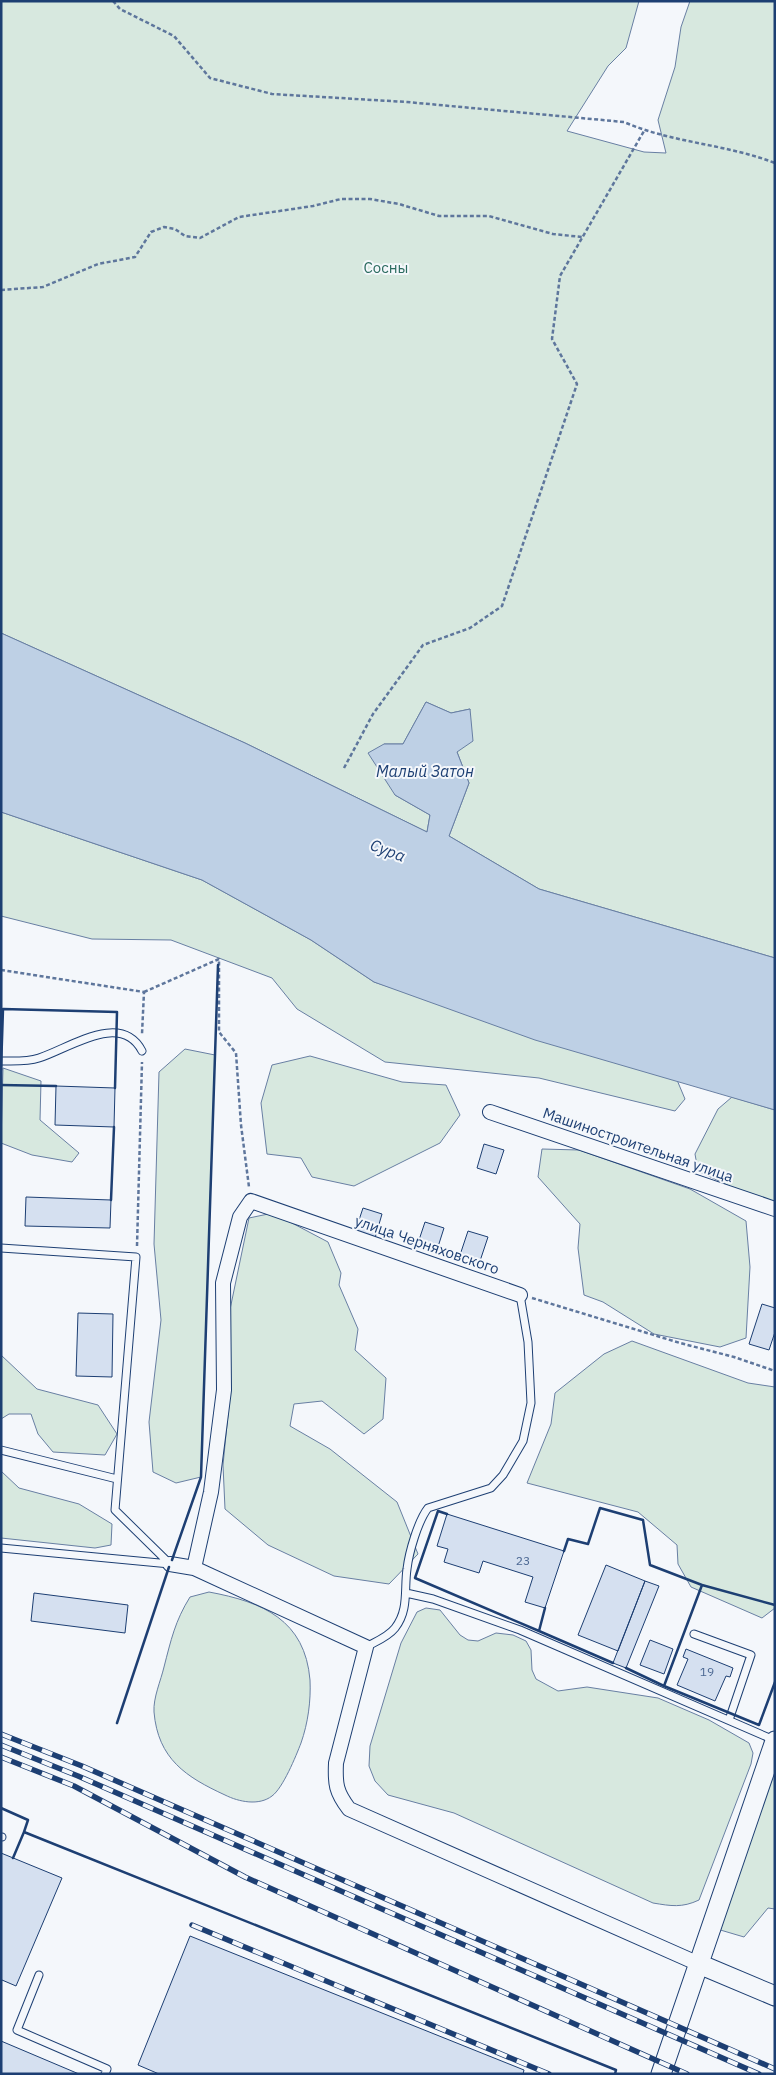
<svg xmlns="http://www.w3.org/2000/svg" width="776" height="2075" viewBox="0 0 776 2075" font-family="'IBM Plex Sans',sans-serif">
<rect width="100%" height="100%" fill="#f4f7fb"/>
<path fill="#d7e8df" stroke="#687fa3" d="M1 1H639L626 48 608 66 567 131 644 152 666 153 658 120 675 67 681 27 690 1H775V958L539 889 449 836 469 783 457 752 470 709 451 713 426 702 403 744H384L395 795 430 815 427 832 245 743 1 633Z
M1 812 202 880 311 940 374 982 677 1080 685 1099 675 1111 539 1078 385 1062 297 1009 272 978 171 940 92 939 1 916Z
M185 1049 215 1055 201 1477 176 1483 153 1472 149 1422 161 1320 154 1244 159 1072Z
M310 1056 402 1082 446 1085 460 1115 440 1143 354 1186 312 1177 301 1158 267 1154 261 1103 272 1065Z
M3 1068 41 1081 40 1120 79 1153 72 1162 32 1155 1 1143Z
M732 1097 775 1110V1208L698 1171 695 1154 718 1109Z
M542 1149 579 1150 690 1189 746 1221 750 1267 746 1338 720 1347 654 1334 603 1302 584 1295 578 1248 580 1224 538 1177Z
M273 1213 328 1242 341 1273 339 1285 358 1329 355 1350 386 1378 383 1419 364 1434 322 1401 294 1404 290 1426 330 1449 397 1502 418 1554 389 1584 334 1576 268 1545 225 1509 223 1465 230 1394 227 1324 249 1218Z
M632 1341 748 1383 775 1387V1608L762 1618 691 1587 678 1564 677 1545 638 1512 527 1483 551 1424 555 1393 604 1354Z
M1 1355 37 1389 98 1405 117 1434 105 1455 53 1452 38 1434 31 1414H9L1 1419Z
M1 1471 19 1488 79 1504 112 1524 111 1545 95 1548 1 1538Z
M209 1592C263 1602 305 1620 310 1680 311 1701 308 1723 301 1743 296 1756 283 1788 272 1796 259 1806 239 1802 225 1795 186 1777 158 1759 154 1712 153 1698 161 1680 164 1667 171 1640 175 1621 190 1597Z
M426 1608 440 1610 460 1635 468 1640 478 1641 496 1633 513 1635 526 1641 531 1650 532 1670 536 1679 558 1691 587 1687 658 1698 709 1720 749 1743 753 1753 751 1764 699 1900C682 1908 671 1906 653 1903L454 1813 388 1795 375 1781 369 1766 370 1746 401 1643 417 1612Z
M775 1766V1909L768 1908 744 1937 717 1929Z"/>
<path fill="#bed0e5" stroke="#687fa3" d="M1 633 245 743 427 832 430 815 395 795 368 753 384 744H403L426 702 451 713 470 709 473 741 457 752 469 783 449 836 539 889 775 958V1110L535 1040 374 982 311 940 202 880 1 812Z"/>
<path fill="#d5e0f0" stroke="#1d3f73" d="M56 1086 115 1088 114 1127 55 1125Z
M484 1144 504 1150 496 1174 477 1168Z
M26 1197 111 1200 110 1228 25 1226Z
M363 1208 382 1214 375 1238 355 1232Z
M425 1222 444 1228 436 1253 417 1246Z
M468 1231 488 1237 480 1261 460 1255Z
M762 1304 775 1308V1332L769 1350 749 1344Z
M78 1313 113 1314 112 1377 76 1376Z
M447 1514 564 1551 545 1608 525 1602 533 1577 483 1561 479 1573 444 1562 448 1549 437 1546Z
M606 1565 645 1581 618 1651 578 1635Z
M645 1581 659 1586 626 1668 613 1663Z
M34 1593 128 1605 125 1633 31 1621Z
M650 1640 673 1649 664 1674 640 1665Z
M686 1649 733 1668 730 1677 726 1676 715 1701 677 1685 688 1659 683 1657Z
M1 1853 62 1878 16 1986 2 1980 1 1982Z
M190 1936 524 2070 523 2074H159L138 2065Z
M1 2041 79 2074H1Z"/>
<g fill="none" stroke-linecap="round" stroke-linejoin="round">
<defs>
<path id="service" d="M1 1061C14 1061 27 1062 39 1058 70 1048 121 1011 142 1051
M1 1248 136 1257 115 1510 170 1564
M1 1450 117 1479
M1 1548 170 1564
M406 1593 433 1599 520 1630 774 1740
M694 1634 751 1655 729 1720
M366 1647C375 1642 388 1637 395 1628 409 1610 404 1590 407 1569 409 1552 418 1521 428 1508L491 1488 503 1475 523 1441 531 1403 528 1342 520 1295
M1 1837H2
M39 1975 17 2030 107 2069 105 2074"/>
<path id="minor" d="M490 1112 775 1209
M170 1564 194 1568 366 1647 336 1763C335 1784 336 1792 349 1809L699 1964
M194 1568 211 1492 224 1390 223 1283 240 1217 251 1201 520 1295"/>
<path id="secondary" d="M699 1964 775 1996
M661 2074 775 1741"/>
</defs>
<use href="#service" stroke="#1d3f73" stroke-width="9"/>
<use href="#minor" stroke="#1d3f73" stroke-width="16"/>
<use href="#secondary" stroke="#1d3f73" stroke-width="21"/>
<path stroke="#5e769c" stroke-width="2.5" stroke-dasharray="4 2.5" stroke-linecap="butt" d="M113 1 120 9 174 36 210 78 272 94 407 102 624 122C672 143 726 144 775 163
M1 290 43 287 98 264 135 257 151 232 164 227 175 229 185 236 200 238 239 217 313 206 341 199H370L399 204 439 216H489L553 234 582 237
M344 768 373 714 423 645 470 628 502 606 577 384 552 339 560 276 644 131
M1 970 144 992 142 1034
M144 992 219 959V1032L236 1053 241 1125 249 1187
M137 1246 142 1062
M532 1298 680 1343 734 1357 775 1371"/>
<use href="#service" stroke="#f4f7fb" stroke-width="7"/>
<use href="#minor" stroke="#f4f7fb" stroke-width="14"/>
<use href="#secondary" stroke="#f4f7fb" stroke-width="19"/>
<defs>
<path id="rail" d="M1 1734 82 1766 775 2069
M1 1745 78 1776 759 2074
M1 1757 74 1786 245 1877 687 2074
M192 1925 549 2074"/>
</defs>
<use href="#rail" stroke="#1d3f73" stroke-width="5.5"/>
<use href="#rail" stroke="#f4f7fb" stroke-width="4" stroke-dasharray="11" stroke-linecap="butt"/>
<path stroke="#1d3f73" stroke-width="2.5" d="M1 1070 3 1009 117 1012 115 1088
M1 1085 56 1086
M111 1200 114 1127
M447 1514 438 1511 415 1578 539 1631 545 1608
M564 1551 568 1539 588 1544 600 1508 643 1520 650 1565 702 1585
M172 1560 201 1477 218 965
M775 1605 702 1585 664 1686 759 1725 775 1682
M539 1631 613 1663
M626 1668 664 1686
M117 1723 169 1567
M1 1808 28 1820 24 1832
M13 1858 24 1832 616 2070 615 2074"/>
</g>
<g text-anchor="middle" stroke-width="4" stroke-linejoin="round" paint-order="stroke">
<g font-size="12" fill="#4b6792">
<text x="523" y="1565">23</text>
<text x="707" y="1676">19</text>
</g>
<g font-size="15" fill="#2c6c60" stroke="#f4f7fb">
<text x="386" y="273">Сосны</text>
</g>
<g font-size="15" fill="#1d3f73" stroke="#f4f7fb">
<text transform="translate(638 1145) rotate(19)" y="5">Машиностроительная улица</text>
<text transform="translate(427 1245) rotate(19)" y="5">улица Черняховского</text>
</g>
<g font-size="16" font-style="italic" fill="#1d3f73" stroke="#f4f7fb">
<text x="425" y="777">Малый Затон</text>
<text transform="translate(388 850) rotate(21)" y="6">Сура</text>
</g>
</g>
<rect width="776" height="2075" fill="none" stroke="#1d3f73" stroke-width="5"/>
</svg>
